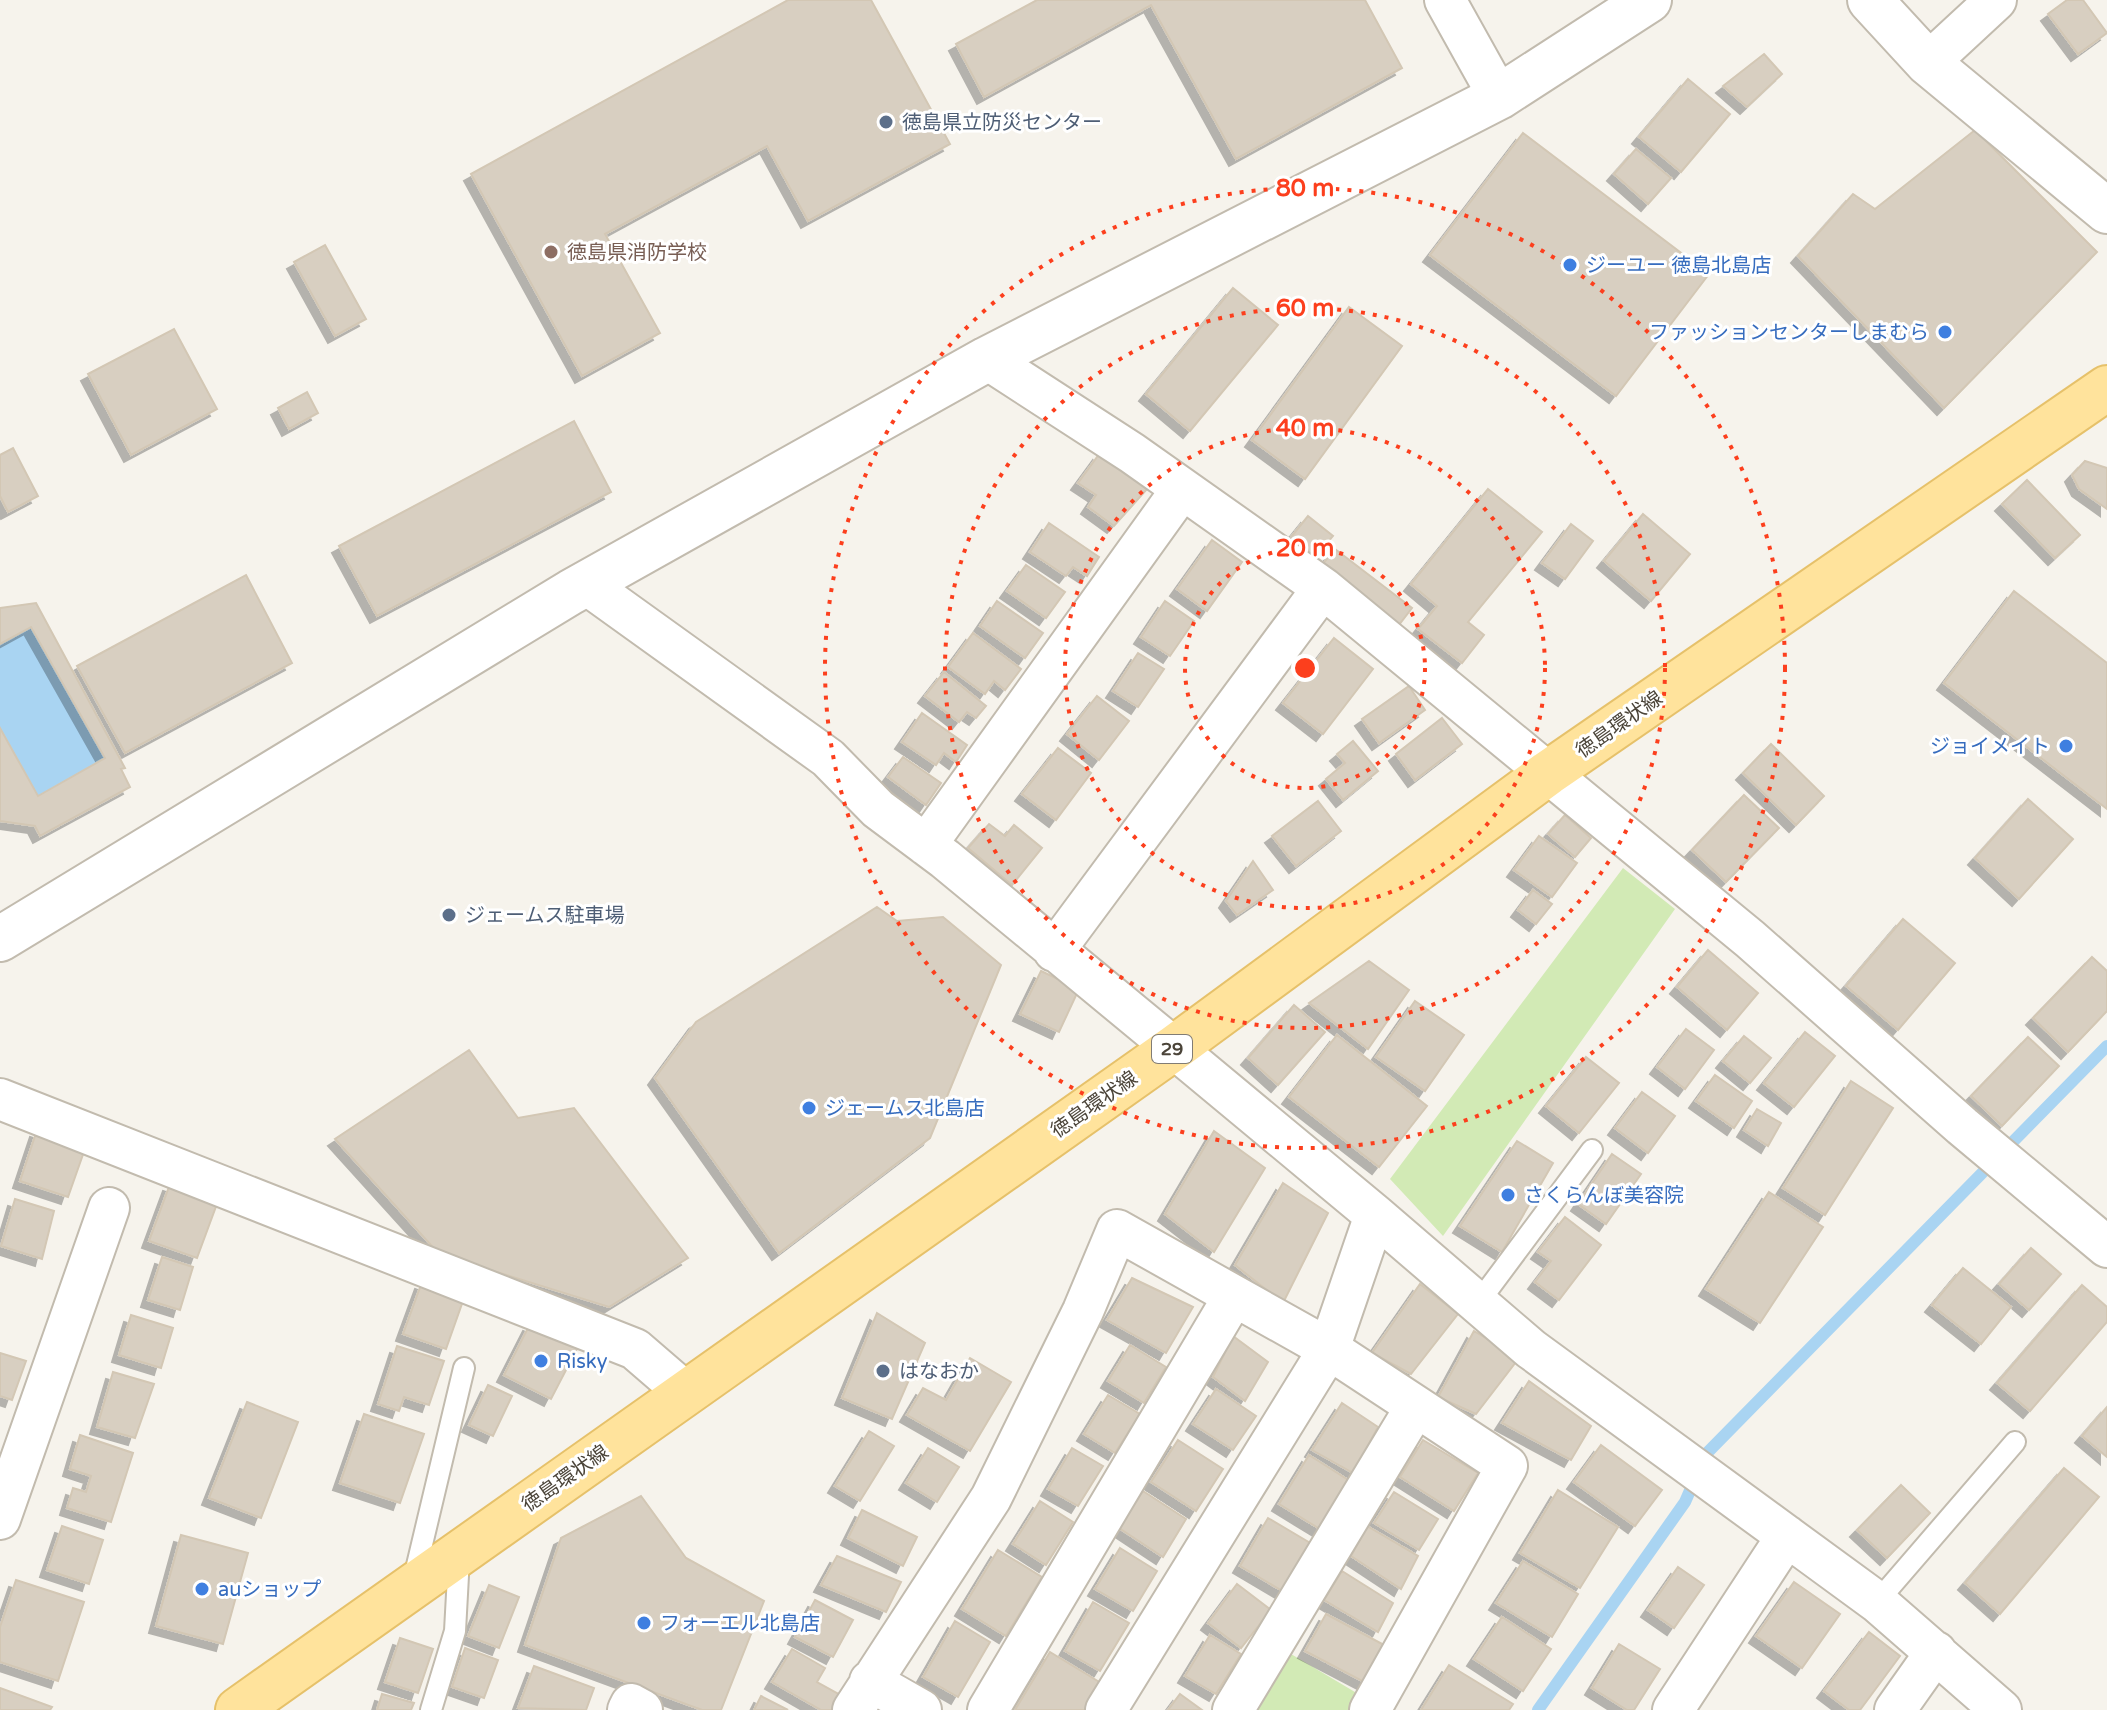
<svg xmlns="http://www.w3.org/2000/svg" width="2107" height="1710" viewBox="0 0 2107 1710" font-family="'Varela Round','Noto Sans JP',sans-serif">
<defs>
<filter id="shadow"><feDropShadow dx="-7" dy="7" stdDeviation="0" flood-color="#0004"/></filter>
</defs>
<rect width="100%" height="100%" fill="#f6f3ec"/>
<path fill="#d2eab5" d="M1623 868 1675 909 1443 1236 1390 1179Z
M1291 1654 1360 1695 1351 1710H1257Z"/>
<path fill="#a9d4f2" d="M31 627 105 758 38 796 0 728V644Z"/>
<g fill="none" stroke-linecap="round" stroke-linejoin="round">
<path stroke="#a9d4f2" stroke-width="12" d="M1538 1710 1685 1502 1706 1454 2107 1046"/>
</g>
<path fill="#d8cfc1" stroke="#d3c7b4" stroke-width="2" filter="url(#shadow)" d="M788 0H871L950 144 808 221 767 146 605 234 660 333 582 376 471 174Z
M1037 0H1365L1402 68 1236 159 1151 5 984 97 956 44Z
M2067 0H2083L2107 33 2078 54 2048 14Z
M1764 54 1782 74 1747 107 1723 86Z
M1688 79 1730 114 1681 172 1639 137Z
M1975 130 2097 252 1944 408 1798 256 1853 194 1875 209Z
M1523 133 1709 274 1616 396 1430 255Z
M1636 149 1671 178 1648 204 1614 174Z
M325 245 366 319 335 336 294 262Z
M1233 288 1278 325 1190 431 1146 394Z
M1349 307 1402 346 1305 479 1252 440Z
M174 329 217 409 131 455 88 374Z
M307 392 318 413 289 429 278 408Z
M574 421 611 492 377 616 339 546Z
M13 448 38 496 8 512 0 496V455Z
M1100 453 1148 488 1114 526 1088 507 1096 495 1078 483Z
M2085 461 2107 468V509L2079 489 2072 475Z
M2027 480 2080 535 2055 558 2002 504Z
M1488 489 1542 532 1468 622 1484 635 1462 663 1418 629 1437 606 1411 584Z
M1643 514 1690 554 1651 601 1604 561Z
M1308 516 1333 536 1312 561 1287 542Z
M1049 523 1099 557 1087 576 1073 567 1066 576 1030 552Z
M1571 524 1593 541 1565 579 1542 563Z
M1212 540 1242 562 1207 611 1177 589Z
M1335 549 1412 608 1395 630 1317 571Z
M1026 565 1065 592 1046 618 1007 591Z
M246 575 292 663 125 753 77 666Z
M2014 591 2107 663V809L1944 683Z
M997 601 1043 633 1025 658 980 626Z
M1165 601 1194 621 1170 656 1141 637Z
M36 603 125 768 121 769 130 787 40 836 35 826 0 821V728L38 796 105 758 31 627 0 644V608Z
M973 633 1021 669 1005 690 994 681 985 694 948 667Z
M1334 638 1373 669 1323 734 1283 703Z
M1138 653 1164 669 1138 707 1113 691Z
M944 672 986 706 976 718 967 712 959 722 925 696Z
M1409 686 1425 710 1379 743 1362 719Z
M1097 696 1129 721 1099 760 1067 734Z
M922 713 967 745 956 762 944 753 936 765 902 742Z
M1442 718 1462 744 1415 780 1396 754Z
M1353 741 1378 771 1343 800 1326 779 1345 763 1337 754Z
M1771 744 1824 796 1796 825 1743 773Z
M1058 748 1091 773 1056 820 1022 794Z
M903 757 941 783 926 805 888 777Z
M1744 795 1779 828 1726 882 1692 850Z
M2028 799 2073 839 2019 899 1975 858Z
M1318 801 1341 831 1296 866 1272 836Z
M1565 815 1591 838 1575 857 1548 834Z
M989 824 1005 836 1014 825 1042 848 1012 885 968 848Z
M1539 836 1577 863 1552 897 1514 870Z
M1253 861 1273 890 1237 915 1226 901Z
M1533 890 1552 904 1536 924 1518 910Z
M877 907 897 921 943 917 1001 965 930 1138 779 1253 655 1078 696 1022Z
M1903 919 1955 963 1898 1030 1846 986Z
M1708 950 1758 993 1727 1030 1677 987Z
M2092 957 2107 971V1011L2068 1052 2033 1018Z
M1369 961 1409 990 1368 1049 1309 1003Z
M1041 971 1079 989 1059 1032 1020 1014Z
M1415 1001 1464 1035 1425 1091 1376 1057Z
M1294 1005 1325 1032 1278 1085 1248 1058Z
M1686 1029 1714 1050 1685 1089 1657 1067Z
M1805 1032 1835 1056 1794 1107 1764 1083Z
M1337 1035 1427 1106 1379 1167 1289 1097Z
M1744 1036 1771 1058 1750 1083 1723 1061Z
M2028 1037 2059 1066 2002 1126 1971 1096Z
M469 1050 518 1118 574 1108 688 1258 609 1307 439 1254 335 1139Z
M1586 1057 1619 1083 1579 1133 1546 1106Z
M1715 1075 1752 1101 1734 1128 1696 1101Z
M1851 1081 1893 1108 1825 1215 1783 1188Z
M1642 1092 1675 1116 1648 1153 1615 1128Z
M1757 1109 1781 1123 1768 1146 1744 1130Z
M37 1130 86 1146 68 1197 20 1181Z
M1214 1131 1265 1168 1214 1252 1165 1214Z
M1517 1141 1553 1163 1502 1252 1460 1226Z
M1612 1154 1641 1174 1606 1224 1578 1204Z
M1283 1183 1328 1213 1283 1303 1235 1265Z
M170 1184 218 1201 197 1258 149 1241Z
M1769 1192 1823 1227 1760 1323 1706 1289Z
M15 1199 54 1211 42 1259 1 1246Z
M1565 1217 1601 1245 1559 1300 1535 1282 1551 1261 1538 1252Z
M2031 1248 2061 1274 2029 1310 1999 1284Z
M162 1257 193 1267 180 1310 148 1300Z
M1963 1268 2011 1307 1981 1344 1932 1305Z
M1132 1278 1193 1307 1166 1353 1107 1320Z
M422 1282 464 1298 446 1349 403 1334Z
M1420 1284 1458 1314 1411 1374 1372 1353Z
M2082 1285 2107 1307V1322L2030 1411 1997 1383Z
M877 1313 925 1343 892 1419 842 1398Z
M131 1315 173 1328 161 1368 119 1355Z
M530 1324 578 1347 551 1399 504 1375Z
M1474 1331 1519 1358 1476 1414 1438 1397Z
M1233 1336 1268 1362 1245 1401 1213 1377Z
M1130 1345 1166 1367 1144 1403 1108 1381Z
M397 1346 444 1361 429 1405 404 1397 399 1411 378 1404Z
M0 1353 26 1361 12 1400 0 1396Z
M970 1358 1011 1382 970 1451 907 1415 923 1388 946 1400Z
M113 1372 154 1384 135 1438 97 1427Z
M1529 1381 1591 1426 1571 1460 1502 1423Z
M488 1385 512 1396 493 1436 469 1425Z
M1216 1389 1256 1416 1233 1450 1193 1424Z
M1108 1395 1140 1414 1115 1453 1084 1434Z
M247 1402 298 1422 261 1518 209 1498Z
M1342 1403 1378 1427 1353 1473 1312 1450Z
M2107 1407V1457L2082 1436Z
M364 1414 424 1434 400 1503 340 1483Z
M869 1431 894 1446 860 1501 835 1486Z
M80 1435 133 1453 111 1522 67 1508 73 1488 86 1492 91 1476 70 1469Z
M1178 1440 1223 1469 1196 1511 1151 1482Z
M1423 1440 1478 1473 1454 1511 1400 1477Z
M1601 1445 1662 1490 1635 1526 1574 1482Z
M928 1448 959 1467 937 1502 906 1483Z
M1072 1448 1103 1466 1078 1506 1048 1489Z
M1309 1455 1353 1483 1323 1531 1279 1504Z
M2064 1468 2099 1497 2000 1614 1965 1583Z
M1901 1485 1930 1513 1887 1558 1857 1530Z
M1558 1490 1618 1527 1580 1588 1520 1553Z
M1143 1491 1186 1519 1163 1557 1119 1528Z
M1394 1492 1438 1519 1419 1550 1374 1523Z
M641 1496 686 1558 764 1601 721 1710H702L525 1645 561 1538Z
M1040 1501 1073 1522 1046 1565 1013 1544Z
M862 1510 917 1537 903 1566 848 1538Z
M1268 1518 1312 1544 1284 1592 1240 1566Z
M62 1526 103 1540 89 1584 47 1570Z
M1367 1526 1418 1556 1401 1589 1351 1556Z
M181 1535 248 1553 223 1644 156 1626Z
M1120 1548 1157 1571 1133 1611 1095 1589Z
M998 1550 1042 1577 1006 1636 962 1609Z
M837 1556 901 1582 886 1612 821 1585Z
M1523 1561 1578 1594 1552 1637 1496 1603Z
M1678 1567 1704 1585 1674 1628 1648 1610Z
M1342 1571 1393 1603 1378 1632 1324 1600Z
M16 1580 84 1602 58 1681 0 1662V1627Z
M1794 1582 1840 1614 1802 1668 1756 1636Z
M1237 1584 1271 1610 1241 1648 1208 1623Z
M489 1585 519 1597 499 1648 468 1636Z
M815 1600 853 1620 833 1657 795 1637Z
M1093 1602 1129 1623 1100 1671 1065 1651Z
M1326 1614 1384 1645 1364 1682 1305 1651Z
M1502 1617 1551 1649 1523 1691 1474 1659Z
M955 1621 990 1642 958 1697 923 1677Z
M1869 1632 1900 1656 1860 1710H1849L1824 1691Z
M1210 1635 1241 1654 1216 1694 1185 1676Z
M400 1638 433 1649 418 1693 385 1682Z
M1619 1644 1660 1669 1634 1710H1627L1592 1688Z
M465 1648 498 1660 484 1698 452 1687Z
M792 1649 825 1668 817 1682 842 1696 834 1710H821L772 1682Z
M1050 1652 1101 1683 1085 1710H1015Z
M1449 1665 1513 1704 1509 1710H1421Z
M534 1666 594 1688 586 1710 518 1708Z
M0 1688 52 1707 50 1710H0Z
M382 1694 414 1703 411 1710H377Z
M1180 1694 1202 1710H1168Z
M761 1696 788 1710H754Z"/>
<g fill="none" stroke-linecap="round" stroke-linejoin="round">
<defs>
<path id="service" d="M1478 1303 1592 1150
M413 1582 464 1368
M1877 1602 2015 1442
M431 1710 455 1631 459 1557"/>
<path id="minor" d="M1445 0 1499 97
M1928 63 1996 0
M987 359 1132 453 1323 588 1750 939 1962 1126 2107 1247
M586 584 828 758 878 809 945 859 1174 1048 1375 1215 1531 1349 1877 1602 2001 1710
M926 845 1182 489
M1054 951 1323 588
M0 1099 635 1349 686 1393
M0 1519 109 1208
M870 1681 921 1710
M628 1710 631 1704 642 1710
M853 1710 991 1498 1083 1311 1117 1230 1329 1349 1507 1466 1370 1710
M988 1710 1234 1296
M1106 1710 1329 1349 1375 1215
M1233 1710 1415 1408
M1673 1710 1787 1536
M1895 1710 1936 1652"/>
<path id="tertiary" d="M1870 0 1928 63 2107 211
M0 939 571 592 987 359 1499 97 1649 0"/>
<path id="primary" d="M238 1710 1174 1048 1548 773 2107 388"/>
</defs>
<use href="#service" stroke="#c2bbae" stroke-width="24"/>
<use href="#minor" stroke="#c2bbae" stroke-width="44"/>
<use href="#tertiary" stroke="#c2bbae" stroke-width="48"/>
<use href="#primary" stroke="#e6c16a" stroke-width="48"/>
<use href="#service" stroke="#fff" stroke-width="20"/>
<use href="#minor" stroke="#fff" stroke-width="40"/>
<use href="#tertiary" stroke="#fff" stroke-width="44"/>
<use href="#primary" stroke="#ffe39c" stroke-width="44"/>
</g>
<g fill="none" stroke="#fc3f1d" stroke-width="4" stroke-dasharray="4 8">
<circle cx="1305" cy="668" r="120"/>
<circle cx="1305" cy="668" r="240"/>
<circle cx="1305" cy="668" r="360"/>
<circle cx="1305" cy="668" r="480"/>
</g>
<g fill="#5c6f8a" stroke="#fff" stroke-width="3">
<circle cx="886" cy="122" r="8"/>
<circle cx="449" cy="915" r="8"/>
<circle cx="883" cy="1371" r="8"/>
</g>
<circle fill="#8d6e63" stroke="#fff" stroke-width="3" cx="551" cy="252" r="8"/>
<g fill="#3f7fe0" stroke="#fff" stroke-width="3">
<circle cx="1570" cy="265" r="8"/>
<circle cx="1945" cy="332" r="8"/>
<circle cx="2066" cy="746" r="8"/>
<circle cx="809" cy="1108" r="8"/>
<circle cx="1508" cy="1195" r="8"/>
<circle cx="541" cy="1361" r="8"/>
<circle cx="202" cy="1589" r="8"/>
<circle cx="644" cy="1623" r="8"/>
</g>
<g text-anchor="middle" stroke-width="6" stroke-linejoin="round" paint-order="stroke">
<rect fill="#fff" stroke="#817c74" stroke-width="2" x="1152" y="1035" width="40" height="28" rx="6"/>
<g font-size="18" font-weight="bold" fill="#4b4439">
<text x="1172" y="1055">29</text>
</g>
<g font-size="20" fill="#4e5e75" stroke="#fff" text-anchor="start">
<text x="902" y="129">徳島県立防災センター</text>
<text x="465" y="922">ジェームス駐車場</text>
<text x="899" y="1378">はなおか</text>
</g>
<g font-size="20" fill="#785e54" stroke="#fff" text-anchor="start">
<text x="567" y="259">徳島県消防学校</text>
</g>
<g font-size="20" fill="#366cbe" stroke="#fff" text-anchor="start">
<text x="1586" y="272">ジーユー 徳島北島店</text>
<text x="1929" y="339" text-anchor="end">ファッションセンターしまむら</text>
<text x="2050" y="753" text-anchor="end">ジョイメイト</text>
<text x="825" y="1115">ジェームス北島店</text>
<text x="1524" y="1202">さくらんぼ美容院</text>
<text x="557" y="1368">Risky</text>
<text x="218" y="1596">auショップ</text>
<text x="660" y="1630">フォーエル北島店</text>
</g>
<g font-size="20" fill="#4b4439" stroke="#fff">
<text transform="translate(1619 724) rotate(-35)" y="7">徳島環状線</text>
<text transform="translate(1094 1104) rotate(-35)" y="7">徳島環状線</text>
<text transform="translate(565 1478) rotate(-35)" y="7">徳島環状線</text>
</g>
</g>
<circle cx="1305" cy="668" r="12" fill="#fc3f1d" stroke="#fff" stroke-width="4"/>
<g font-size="24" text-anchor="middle" font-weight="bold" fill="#fc3f1d" stroke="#fff" stroke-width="6" stroke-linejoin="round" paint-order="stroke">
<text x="1305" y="196">80 m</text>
<text x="1305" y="316">60 m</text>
<text x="1305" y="436">40 m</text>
<text x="1305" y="556">20 m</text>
</g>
</svg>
